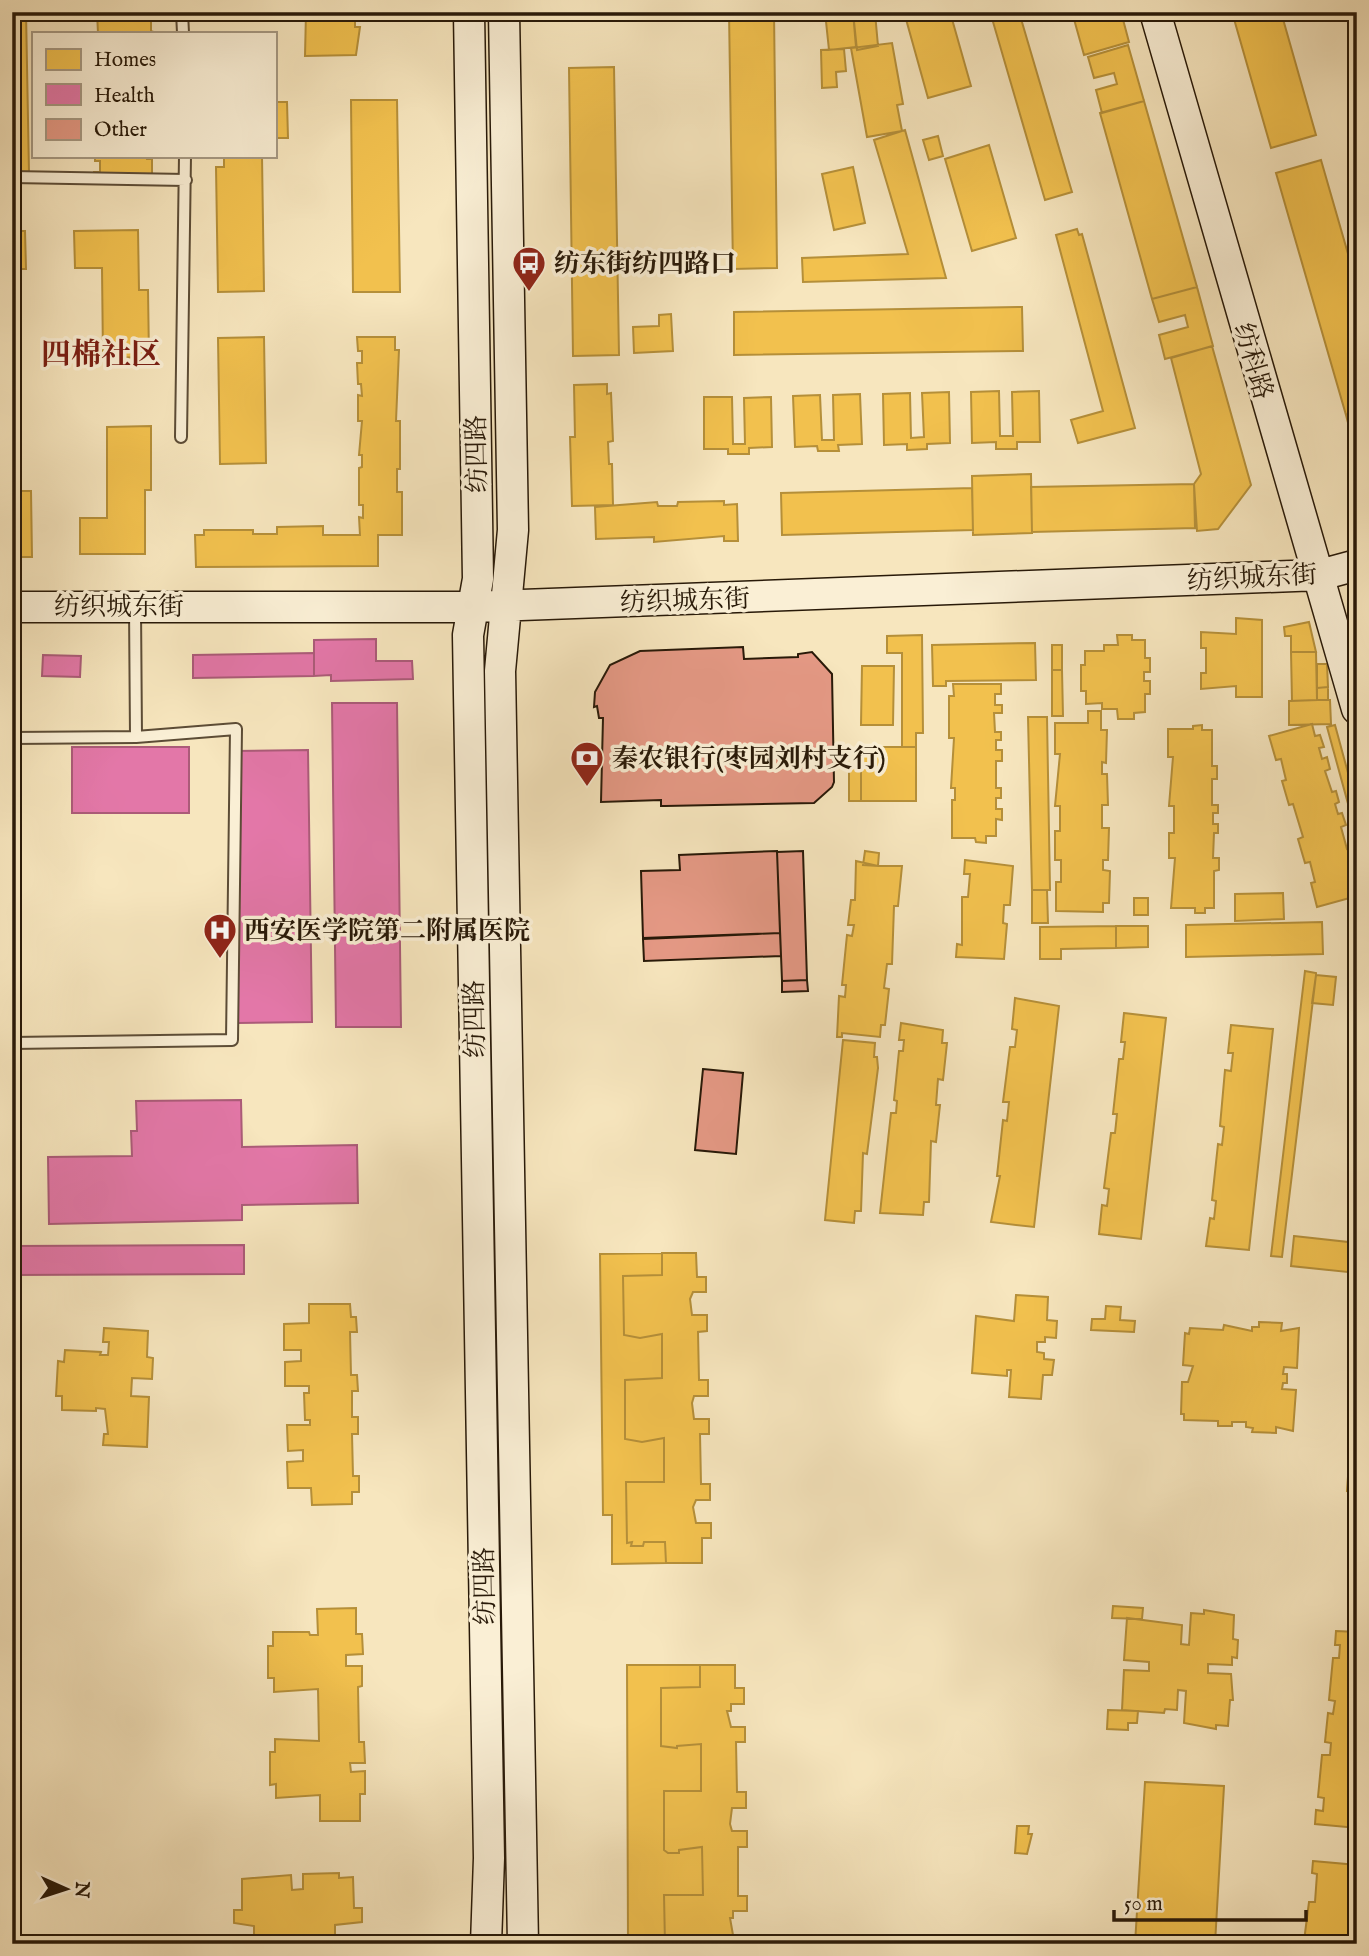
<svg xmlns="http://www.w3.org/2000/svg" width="1369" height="1956" viewBox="0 0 1369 1956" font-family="'IM FELL English','Noto Serif SC',serif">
<rect width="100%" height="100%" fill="#f7e6be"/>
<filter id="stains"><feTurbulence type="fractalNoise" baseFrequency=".00286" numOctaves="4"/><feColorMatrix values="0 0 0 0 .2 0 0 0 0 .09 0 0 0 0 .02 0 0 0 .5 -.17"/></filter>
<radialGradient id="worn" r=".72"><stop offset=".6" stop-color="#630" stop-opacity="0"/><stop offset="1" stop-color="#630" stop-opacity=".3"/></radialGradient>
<path fill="#f2c14e" stroke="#b58f39" stroke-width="2" d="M12 12H26L29 173H12Z
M97 12H151V31L156 33H98Z
M306 12H355V27H360L356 55 305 56Z
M569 12H634V14L569 15Z
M729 12H774L777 268 733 269Z
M825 12H853L856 47 829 50Z
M853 12 875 13 878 46 857 50Z
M904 12H950L971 86 928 98Z
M1001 12H1019L1072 192 1045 200 991 15Z
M1072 12H1121L1129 42 1084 55Z
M1232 12H1281L1316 135 1271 148Z
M892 43 903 104 897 105 902 131 867 137 851 48Z
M1128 45 1144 101 1102 113 1096 90 1117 84 1114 73 1094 78 1088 57Z
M844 49 846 71 836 72 837 87 822 88 821 50Z
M614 67 619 355 573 356 569 68Z
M351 100H397L400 292H353Z
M1144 101 1197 287 1152 299 1100 113Z
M275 102H287L288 138H275Z
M905 130 946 278 803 282 802 258 908 254 874 140Z
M938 136 943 156 929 160 923 140Z
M989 145 1016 238 972 251 945 159Z
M95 156H147V159H152V174L94 182V172H100V161H95Z
M224 156H262L264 291 218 292 216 167H224Z
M1321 160 1357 285V412L1346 415 1276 173Z
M853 167 865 223 834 230 822 174Z
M1077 229 1079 235 1082 234 1135 428 1078 443 1071 420 1103 411 1056 235Z
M138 230 139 290H148L149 357 103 358 102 268H75L74 231Z
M12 231H25L26 269H12Z
M1197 287 1213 346 1165 359 1159 335 1188 327 1185 315 1159 322 1152 299Z
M1022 307 1023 351 734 355V312Z
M671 314 673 351 634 353 633 327 659 326V315Z
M264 337 266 463 220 464 218 338Z
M357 337H395V350H399L396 421H400V469H397V492H402V535H378V566L196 567 195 535H204V530H253V534H277V527L323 526V535H360L359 517 363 518V505H359V468L362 467V455H359L362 421H358V395L362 396 361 384H358L357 363H362V351H358Z
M1212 346 1251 485 1218 529 1197 531 1194 484 1201 474 1171 358Z
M607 384V394L611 393 613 441 608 442 609 464H612L613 505 572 506 570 437H575L574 385Z
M999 391 1000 436H1013L1012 392 1039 391 1040 442H1017V449H996V442L972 443 971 392Z
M949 392 950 443 927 444V449L907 450V444L884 445 883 394 910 393 911 438 924 437 922 393Z
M860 394 862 444 838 445 839 451H818L817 446 795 447 793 396 820 395 822 440H834L833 395Z
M704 397H732L733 444H745L744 398 771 397 772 447 749 448V454H728V449H704Z
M1357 412V454H1356L1346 415Z
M151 426V490H145V554H80V518H107V427Z
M1031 474 1032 533 973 535 972 476Z
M1194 484 1195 528 1032 532 1031 487Z
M972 488 973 530 782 535 781 493Z
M12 491H31L32 557H12Z
M724 501V505L737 504 738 541H724V536L654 542V537L596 539 595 507 657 502 658 506H677L678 502Z
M1236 618 1262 620V697H1236V686L1201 689V673H1206V648H1201V632L1236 634Z
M1309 622 1316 652H1291V636H1285L1284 627Z
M922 635 923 733H916V747H902V653H887V636Z
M1117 635H1132V640H1145V658H1150V672H1144V681H1150V694H1145V712L1134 713V719H1118L1117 709H1102V703L1086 704V691H1081V665H1085V651H1104V645H1118Z
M1035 643 1036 680 946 681V686H933L932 645Z
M1052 645H1062V670H1052Z
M1291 652H1316L1317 700 1292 701Z
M1317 664H1327L1328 687 1317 688Z
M862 666H894L893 725H861Z
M1052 670H1062L1063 716H1052Z
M953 684H1001V694H995V705H1002V713H994L995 732H1001V740H996V750H1002V761H996V788H1001V798H996V809H1002V820L996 819V836H986V843L976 842 975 838H952V800H955V788H951L954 738H949V696H954Z
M1328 687V700H1317V688Z
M1317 700H1330L1331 724 1289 725V701Z
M1088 711H1101V730H1107L1106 763 1102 762V774H1107L1108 805H1102V828H1109L1108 860H1103V870L1110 871 1109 903H1103V912L1056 911V882H1061V860H1055V831H1060V806H1055L1060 754H1055V723H1088Z
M1028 717H1047L1050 890H1032Z
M1312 724 1315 736 1320 735 1324 747 1319 748 1322 759 1327 757 1330 769 1325 771 1332 792 1336 791 1339 802 1335 804 1338 814 1342 813 1346 825 1341 827 1347 849 1352 848 1355 860 1351 861 1354 871 1357 870V896L1317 907 1311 883 1315 882 1310 862 1305 863 1298 839 1303 837 1293 804 1289 805 1282 781 1286 780 1281 759 1276 760 1269 736Z
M1202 725V730H1212V766H1217V779H1212V805H1218V813H1213V824H1218V833H1214L1213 858H1219V870L1214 871V908H1205V913H1195V908H1171L1175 858H1169V833H1174V806H1169L1173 757H1168V729H1193V726Z
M1335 725 1357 806V809L1350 811 1327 727Z
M861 747H916V801H861Z
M861 767V801H849V768Z
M865 851 879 853 878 866 863 865Z
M965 860 1013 866 1010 905H1004L1003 923 1007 924 1004 959 956 957 957 944 962 945V897H968L970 874H964Z
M856 861 878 866H902L898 906H894L892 964H887L884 988 889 989 885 1025H881L880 1037 842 1033V1037H837L839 996 845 997 846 985H842L847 935 852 936 854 925H848L851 900H855Z
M1032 890H1047L1048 923H1032Z
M1283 893 1284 919 1235 921V894Z
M1134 898H1148V915H1134Z
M1322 922 1323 954 1186 957V925Z
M1116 926H1148V947L1116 948Z
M1116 926V948L1061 949V959H1040V927Z
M1305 971 1316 973V975L1282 1257 1271 1256Z
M1316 975 1336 977 1333 1005 1312 1003Z
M1015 998 1059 1006 1034 1227 991 1222 1000 1176H997L1003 1120 1007 1121 1009 1102H1003L1010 1047H1015L1017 1030 1012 1029Z
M1124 1013 1166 1018 1141 1239 1099 1234 1102 1205 1107 1206 1109 1189 1104 1188 1111 1133H1115L1117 1114H1113L1119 1059H1123L1125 1042H1121Z
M901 1023 943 1030 942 1043H947L943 1080 938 1079 936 1105H940L936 1142 931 1141 929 1202H924L923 1215 880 1213 891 1113H896L897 1101 894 1100 899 1051H903L904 1040H899Z
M1231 1025 1273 1029 1249 1250 1206 1246 1210 1218 1214 1219 1216 1201 1212 1200 1218 1144 1222 1145 1224 1127 1220 1126 1225 1070 1231 1071 1233 1053H1228Z
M843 1040 875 1043 874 1057H877L878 1068 867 1154 863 1153 861 1211H855L854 1223 825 1220Z
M1294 1236 1357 1243V1273L1291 1266Z
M662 1253H696L697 1277H706V1292H693L690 1299 692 1315H707V1331L698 1332 699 1380H708V1396H694L692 1403 694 1419H709V1434H700L701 1484H710V1500H696L693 1507 696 1523H711V1538H702V1563H666L665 1542H644L643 1546H631L632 1542 627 1543 626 1482H664V1438L642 1442 625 1439V1380L662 1378V1334L640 1338 624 1335 623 1276 662 1275Z
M662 1253V1275L623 1276 624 1335 640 1338 662 1334V1378L625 1380V1439L642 1442 664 1438V1482H626L627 1543 632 1542 631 1546H643L644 1542H665L666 1563 612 1564V1515H603L600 1254Z
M1016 1295 1048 1297 1047 1320 1057 1321 1056 1338 1045 1337V1342H1037V1352L1044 1353V1359L1054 1360 1052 1375H1043L1041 1399 1009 1397 1011 1370H1007V1376L972 1373 976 1316 1014 1321Z
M309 1304H350L351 1317H356L357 1332H350L351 1375H357L358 1391H352V1417H358V1434H352L353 1476H359V1492H352V1504L312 1505 311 1488H288L287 1462 303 1461V1450L288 1451 287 1425H310V1420H305L304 1393H309V1386H285V1362L301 1361V1350H284V1324L309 1323Z
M1106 1306 1121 1307 1120 1320 1135 1321 1134 1332 1091 1330 1092 1319H1105Z
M1259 1322 1282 1323 1281 1331 1299 1328 1297 1368 1284 1367 1283 1374H1287V1383H1283L1282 1389 1296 1390 1293 1431 1276 1427V1433L1252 1432 1253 1428 1246 1427V1422H1232V1426H1218V1421L1184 1420V1414H1181L1182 1382H1188L1193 1366 1183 1365 1185 1333 1189 1334 1190 1328 1223 1330 1224 1325 1252 1331V1327H1259Z
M104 1328 148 1331 147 1357 153 1358 152 1379 132 1378 131 1396 149 1397 147 1447 103 1445 104 1434H108L105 1409 96 1408V1411L62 1410V1396H56L58 1361 64 1362 65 1350 101 1352 100 1355H108L109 1342H103Z
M1349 1462 1357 1463V1492L1347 1491Z
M1113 1606 1143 1608 1142 1619 1112 1618Z
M356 1608V1634H362L363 1654 346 1655V1666H362V1686L358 1687 359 1742H364L365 1763H350L351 1772 365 1771V1794H360V1821H320V1795L276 1798V1784L270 1785V1752H275V1739L319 1741 318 1689 274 1692V1678H268V1646H273V1632H309L310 1635H318L317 1609Z
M1204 1610 1234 1615 1233 1639 1238 1640 1237 1658 1232 1657V1665L1208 1664V1673L1231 1674 1233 1700H1230L1228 1726 1216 1725V1729L1184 1723 1186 1691 1178 1690 1177 1710 1165 1709 1164 1713 1122 1710 1124 1670 1149 1671V1662L1124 1660 1127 1618 1182 1625 1181 1644 1189 1645 1191 1613 1204 1614Z
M1336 1631 1357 1632V1828L1315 1824 1316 1810 1323 1811 1324 1798 1318 1797 1322 1755H1330L1331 1743 1325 1742 1328 1713 1333 1714 1335 1701 1329 1700 1333 1658H1339L1340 1645H1335Z
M627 1665H700V1687L661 1688V1746L677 1748V1746L701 1744V1791H664V1850L668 1853H679V1850L702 1847 703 1895H664L665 1944H628Z
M700 1665H735V1688H744V1704H731V1711H727L731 1727H745V1742H736L737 1792H746V1808H732L730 1824 732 1831H747V1847H738V1896H747V1911H733V1918H730L733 1935H748V1944H665L664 1895H703L702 1847 679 1850V1853H668L664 1850V1791H701V1744L677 1746V1748L661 1746V1688L700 1687Z
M1108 1710 1138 1711 1137 1723H1128V1730L1107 1729Z
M1145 1782 1224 1786 1215 1944H1135Z
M1017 1826H1029L1028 1834H1032L1027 1854 1015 1853Z
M1313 1861 1357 1865 1356 1944 1304 1941 1309 1902H1315L1317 1874 1312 1873Z
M339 1873V1878L353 1877 354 1908H362V1922L335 1925V1944H254V1926L234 1923V1910H242V1879L291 1875 292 1890 303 1889V1874Z"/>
<path fill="#e377a8" stroke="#ab5b78" stroke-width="2" d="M376 639V661H412L413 679 331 681V675L314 676V640Z
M314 653V676L193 678V655Z
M43 655 81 656 80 677 42 676Z
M332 703H397L401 1027H336Z
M72 747H189V813H72Z
M308 750 312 1022 238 1023 230 780H233V751Z
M241 1100 242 1147 357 1145 358 1203 242 1205V1220L49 1224 48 1157 132 1156 131 1131H137L136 1101Z
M244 1245V1274L12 1275V1246Z"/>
<path fill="#e59985" stroke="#281908" stroke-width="2" d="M743 647 744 659 798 657V654L812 652 832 674 834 782 832 787 814 803 665 806H661V800L601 802 603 718H599L597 706 594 707 595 692 610 665 640 651Z
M777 851 780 933 643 938 641 871 680 870 679 855Z
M803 851 807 980 782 981 777 852Z
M780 933 781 956 644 961 643 939Z
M807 980 808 991 782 992V981Z
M703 1069 743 1073 736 1154 695 1150Z"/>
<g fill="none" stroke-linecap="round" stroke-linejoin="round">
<defs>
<path id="lane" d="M182 12 183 33
M12 177 186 180
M181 437 185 156
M135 608 136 737
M12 738 136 737 236 729 232 1040 12 1043"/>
<path id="secondary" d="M469 12 478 579 468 635 489 1858 486 1944
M504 12 513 530 500 671 523 1944
M1155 12 1357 709
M12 607H470L1320 575 1357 565"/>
</defs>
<use href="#lane" stroke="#5c4c36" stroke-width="14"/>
<use href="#secondary" stroke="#281908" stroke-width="33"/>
<use href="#lane" stroke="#faefd5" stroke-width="10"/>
<use href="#secondary" stroke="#faefd5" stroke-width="30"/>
</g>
<defs>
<symbol id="bus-pin" viewBox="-11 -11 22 30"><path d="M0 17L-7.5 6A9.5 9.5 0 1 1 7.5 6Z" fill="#8f2418" stroke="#faefd5"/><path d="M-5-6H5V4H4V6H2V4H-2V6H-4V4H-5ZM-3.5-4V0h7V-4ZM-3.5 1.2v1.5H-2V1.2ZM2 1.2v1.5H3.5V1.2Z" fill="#fff"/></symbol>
<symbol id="bank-pin" viewBox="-11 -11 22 30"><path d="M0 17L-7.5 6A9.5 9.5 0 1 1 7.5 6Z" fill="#8f2418" stroke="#faefd5"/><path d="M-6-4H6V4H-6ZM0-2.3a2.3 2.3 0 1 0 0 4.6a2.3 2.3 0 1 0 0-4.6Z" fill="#fff"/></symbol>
<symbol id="hospital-pin" viewBox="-11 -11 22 30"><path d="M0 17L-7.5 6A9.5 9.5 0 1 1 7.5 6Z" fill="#8f2418" stroke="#faefd5"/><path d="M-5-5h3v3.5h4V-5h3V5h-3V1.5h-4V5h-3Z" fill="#fff"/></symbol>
</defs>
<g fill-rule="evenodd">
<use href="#bus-pin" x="510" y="244" width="38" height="52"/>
<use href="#bank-pin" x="568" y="739" width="38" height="52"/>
<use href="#hospital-pin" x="201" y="911" width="38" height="52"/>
</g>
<g text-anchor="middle" stroke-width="7" stroke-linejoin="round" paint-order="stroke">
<g font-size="26" font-weight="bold" fill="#281908" stroke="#faefd5" text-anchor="start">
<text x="554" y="272">纺东街纺四路口</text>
<text x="612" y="767">秦农银行(枣园刘村支行)</text>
<text x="244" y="939">西安医学院第二附属医院</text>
</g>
<g font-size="26" fill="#281908" stroke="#faefd5">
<text transform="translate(1254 361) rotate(74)" y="9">纺科路</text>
<text transform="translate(476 454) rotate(-91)" y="9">纺四路</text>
<text transform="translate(1252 577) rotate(-3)" y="9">纺织城东街</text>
<text transform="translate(685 600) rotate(-2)" y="9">纺织城东街</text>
<text x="119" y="615">纺织城东街</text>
<text transform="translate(474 1019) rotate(-91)" y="9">纺四路</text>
<text transform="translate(484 1586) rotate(-91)" y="9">纺四路</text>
</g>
<g font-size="30" font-weight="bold" fill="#7a1f14" stroke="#faefd5">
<text x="101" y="364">四棉社区</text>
</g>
</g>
<rect width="1369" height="1956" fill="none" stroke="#f7e6be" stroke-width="42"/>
<rect x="14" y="14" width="1341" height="1928" fill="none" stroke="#281908" stroke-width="3.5"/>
<rect x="21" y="21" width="1327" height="1914" fill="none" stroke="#281908" stroke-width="2"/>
<rect x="32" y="32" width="245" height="126" fill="#faefd5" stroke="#a69983" stroke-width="2"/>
<rect x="46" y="49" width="35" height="21" fill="#f2c14e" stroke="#a69983" stroke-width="2"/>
<text x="94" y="66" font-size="21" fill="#281908">Homes</text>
<rect x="46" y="84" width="35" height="21" fill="#e377a8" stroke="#a69983" stroke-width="2"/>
<text x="94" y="102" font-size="21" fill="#281908">Health</text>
<rect x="46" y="119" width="35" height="21" fill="#e59985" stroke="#a69983" stroke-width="2"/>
<text x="94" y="136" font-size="21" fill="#281908">Other</text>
<g transform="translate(66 1889) rotate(93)" stroke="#faefd5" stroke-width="5" paint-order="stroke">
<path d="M0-5L12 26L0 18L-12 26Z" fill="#281908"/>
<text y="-10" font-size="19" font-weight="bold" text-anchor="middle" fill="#281908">N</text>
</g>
<path d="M1114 1910v10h192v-10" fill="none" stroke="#281908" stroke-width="3.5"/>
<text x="1124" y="1910" font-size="21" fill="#281908" stroke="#faefd5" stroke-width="5" paint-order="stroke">50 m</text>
<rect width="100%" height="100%" filter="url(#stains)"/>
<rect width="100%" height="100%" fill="url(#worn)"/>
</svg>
